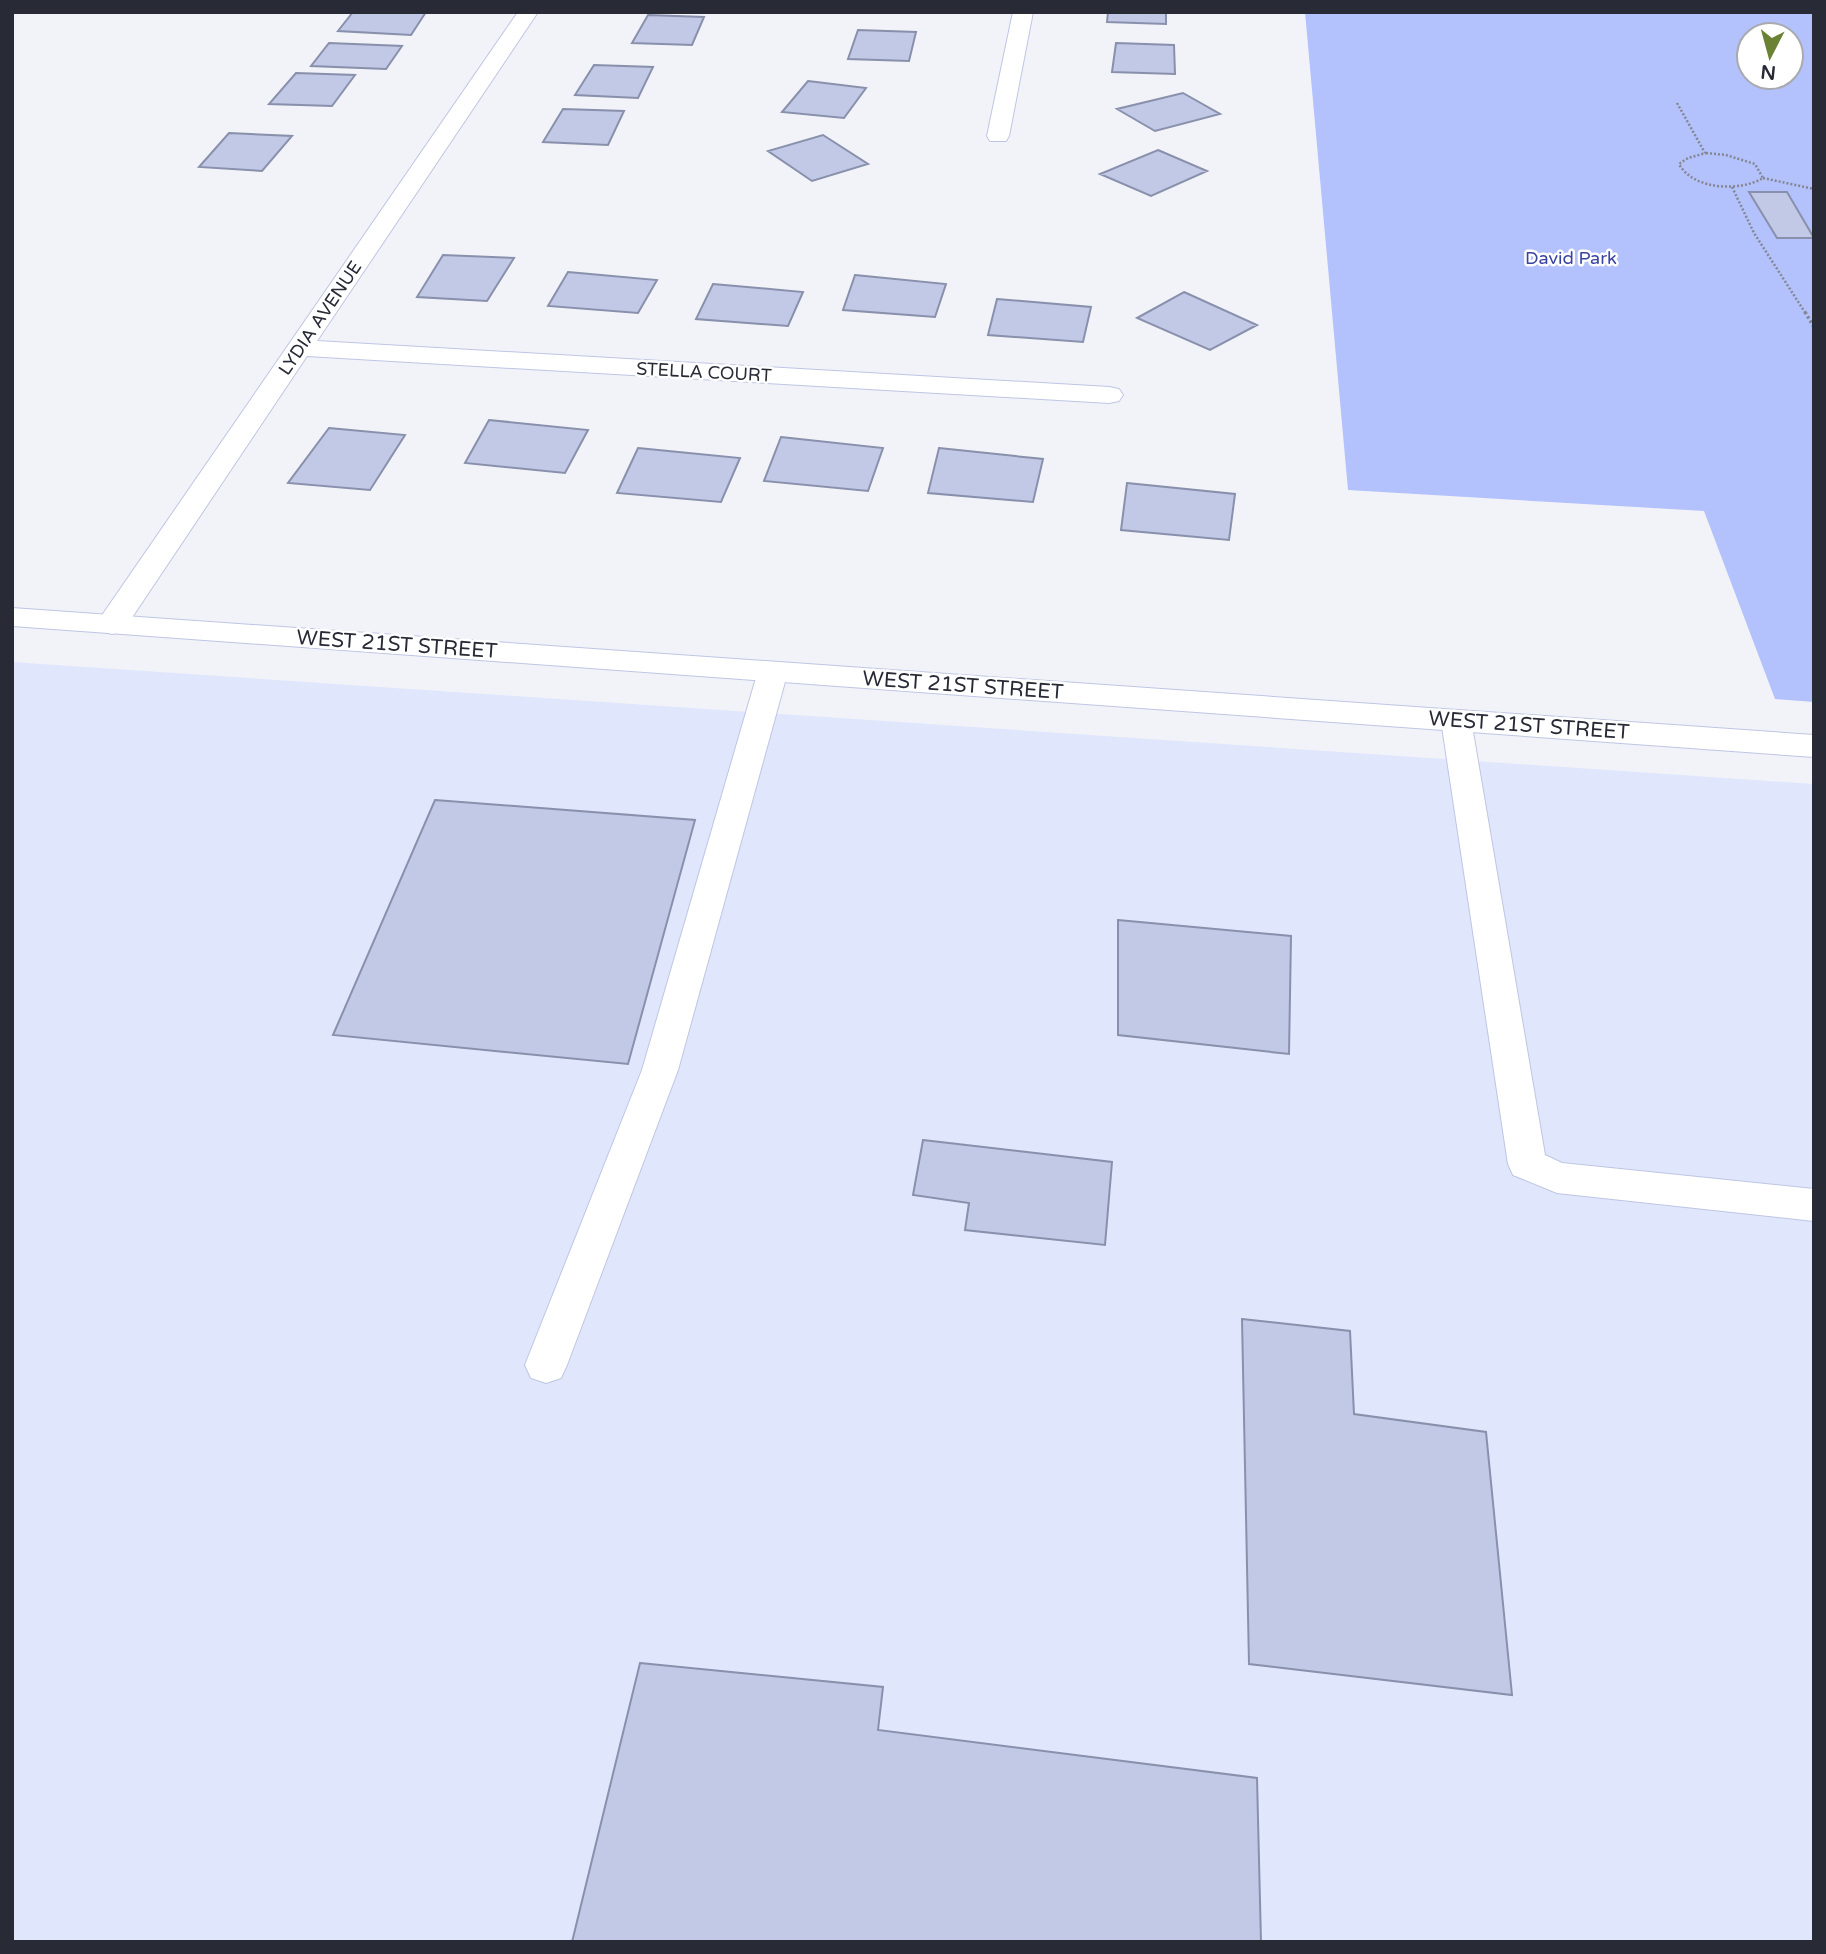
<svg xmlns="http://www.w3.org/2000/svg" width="1826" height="1954" viewBox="0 0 1826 1954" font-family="'Varela Round',sans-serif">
<rect width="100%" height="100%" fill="#f2f3f9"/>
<path fill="#e0e6fc" d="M12 662 1814 784V1942H12Z"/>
<path fill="#b3c1fd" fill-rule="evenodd" d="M1305 12H1814V702L1775 699 1704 511 1348 490ZM1749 35H1791V77H1749Z"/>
<path fill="#c1c9e7" stroke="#8990ab" stroke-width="2" d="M353 12H426L411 35 338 31Z
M1108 12H1166V24L1107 22Z
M648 15 704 17 692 45 632 43Z
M858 30 916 32 909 61 848 59Z
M329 43 402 46 386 69 311 66Z
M1116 43 1174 45 1175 74 1112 72Z
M594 65 653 67 638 98 575 95Z
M296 73 355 75 332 106 269 104Z
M808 81 866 88 844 118 782 112Z
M1183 93 1220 114 1155 131 1117 109Z
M563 109 624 111 608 145 543 142Z
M229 133 292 136 262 171 199 167Z
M823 135 868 164 812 181 768 151Z
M1158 150 1207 171 1151 196 1100 174Z
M1749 192H1787L1814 238H1777Z
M443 255 514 258 487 301 417 297Z
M568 272 657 280 638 313 548 306Z
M855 275 946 284 935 317 843 310Z
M713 284 803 292 788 326 696 319Z
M1184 292 1257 325 1210 350 1137 318Z
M997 299 1091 307 1083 342 988 335Z
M489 420 588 430 565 473 465 463Z
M329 428 405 435 370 490 288 483Z
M781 437 883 448 868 491 764 481Z
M638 448 740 458 721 502 617 493Z
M939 448 1043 459 1033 502 928 493Z
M1127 483 1235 494 1229 540 1121 530Z
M435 800 695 820 628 1064 333 1035Z
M1118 920 1291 936 1289 1054 1118 1035Z
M923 1140 1112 1162 1105 1245 965 1230 969 1203 913 1195Z
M1242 1319 1350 1331 1354 1414 1486 1432 1512 1695 1249 1664Z
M640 1663 883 1687 878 1730 1257 1778 1261 1942H572Z"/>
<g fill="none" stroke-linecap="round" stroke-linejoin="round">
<defs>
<path id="lane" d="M773 662 783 665 788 671 678 1070 567 1365 561 1378 546 1383 531 1378 525 1365 642 1070 758 671 763 665Z
M1456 710 1467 713 1471 720 1545 1155 1562 1163 1814 1189V1221L1557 1193 1513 1175 1508 1164 1441 720 1445 713Z"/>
<path id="street" d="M518 12H538L317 341 1109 387 1119 389 1123 395 1119 401 1109 403 307 356 123 631 112 634 101 631 96 624Z
M1013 12H1033L1009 136 1006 141H990L987 136Z"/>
<path id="secondary" d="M12 608 1814 735V757L12 626Z"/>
</defs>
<use href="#lane" stroke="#bec6e3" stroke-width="2"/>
<use href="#street" stroke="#bec6e3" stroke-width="2"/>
<use href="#secondary" stroke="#bec6e3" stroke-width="2"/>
<path stroke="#858790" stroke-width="2.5" stroke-dasharray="2 2" stroke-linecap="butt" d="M1677 103 1705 153
M1706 153 1726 155 1755 164 1763 178C1740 192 1693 190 1679 164L1688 158Z
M1763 178 1814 189
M1732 187 1754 233 1806 314"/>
<path stroke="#858790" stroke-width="3.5" stroke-dasharray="2.5 2.5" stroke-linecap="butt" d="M1805 312 1814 327"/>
<use href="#lane" fill="#fff" fill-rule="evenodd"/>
<use href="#street" fill="#fff" fill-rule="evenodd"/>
<use href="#secondary" fill="#fff" fill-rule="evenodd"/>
</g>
<g text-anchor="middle" stroke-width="5" stroke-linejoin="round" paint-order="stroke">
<g font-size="18" fill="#3943a3" stroke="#fff">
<text x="1571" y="264">David Park</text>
</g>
<g font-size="18" fill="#282b36" stroke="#fff">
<text transform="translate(320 318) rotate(-56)" y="6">LYDIA AVENUE</text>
<text transform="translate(704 372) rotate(3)" y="6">STELLA COURT</text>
</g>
<g font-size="21" fill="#282b36" stroke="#fff">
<text transform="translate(397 644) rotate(4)" y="7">WEST 21ST STREET</text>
<text transform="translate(963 685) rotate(4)" y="7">WEST 21ST STREET</text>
<text transform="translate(1529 725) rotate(4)" y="7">WEST 21ST STREET</text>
</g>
</g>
<rect width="1826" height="1954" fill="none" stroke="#282b36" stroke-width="28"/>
<g transform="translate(1770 56) rotate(186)"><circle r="33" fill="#ffffff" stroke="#a9aaaf" stroke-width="2"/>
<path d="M0-5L12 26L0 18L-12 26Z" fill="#6b8234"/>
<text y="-10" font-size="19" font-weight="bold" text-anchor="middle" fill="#282b36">N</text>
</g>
</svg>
